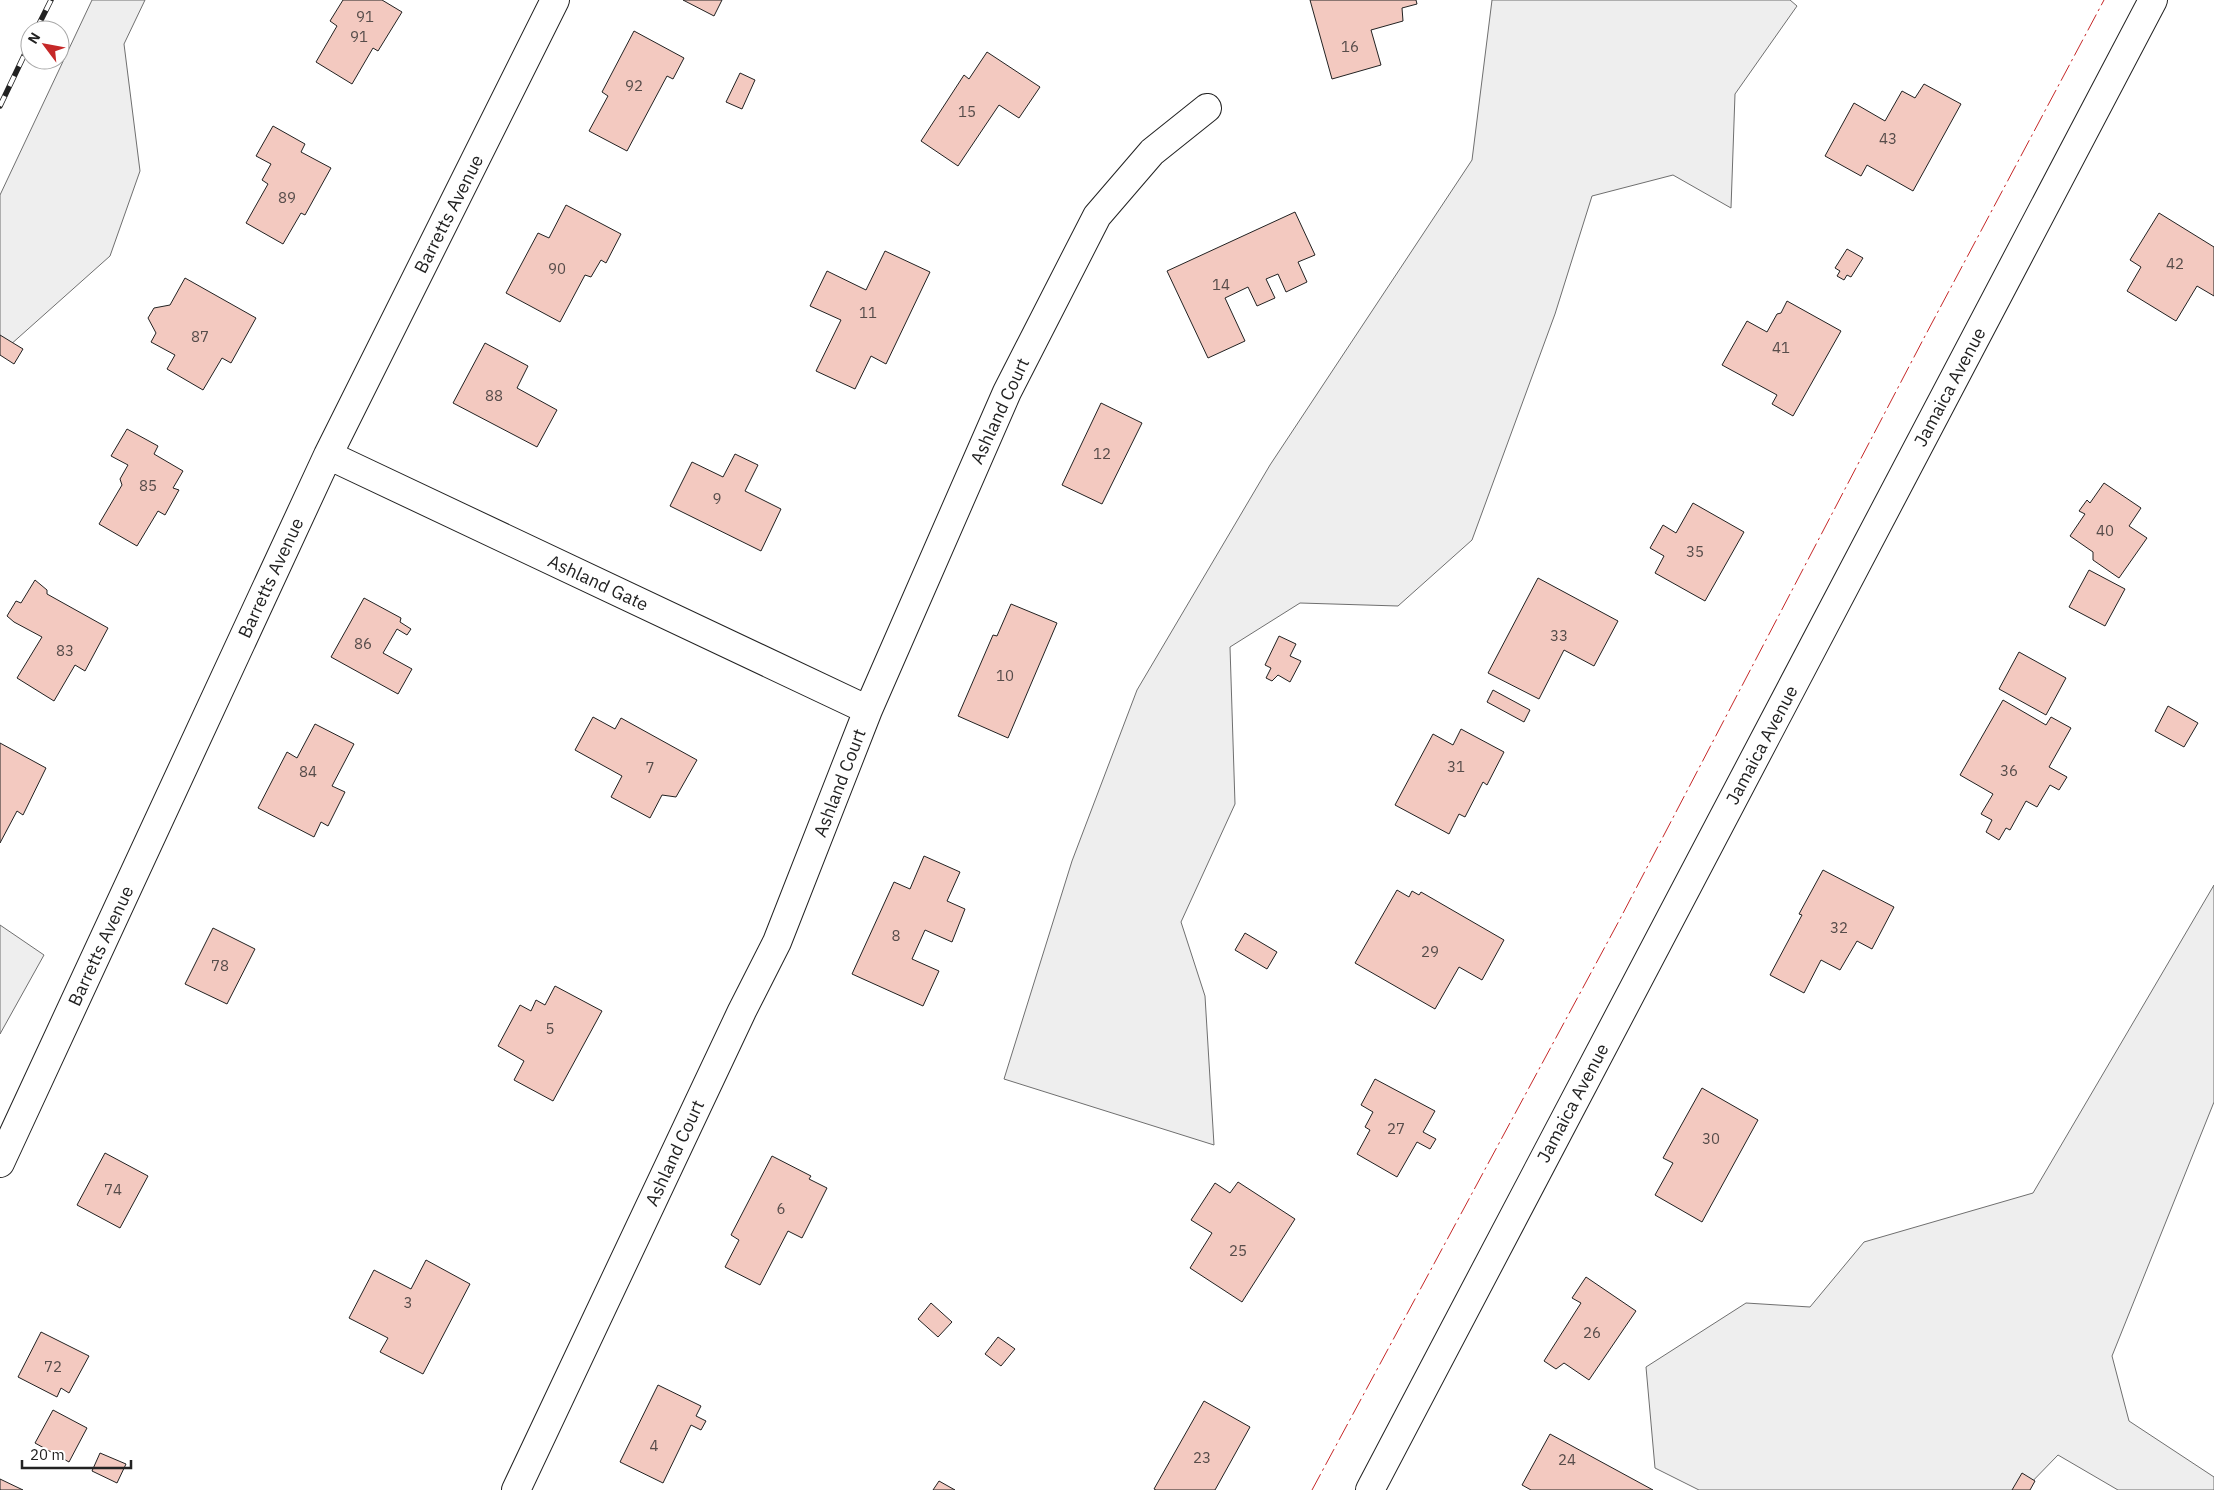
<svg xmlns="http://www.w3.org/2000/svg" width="2214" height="1490" viewBox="0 0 2214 1490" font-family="'IBM Plex Sans',sans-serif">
<rect width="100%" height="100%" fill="#fff"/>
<path fill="#eee" stroke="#6f6f6f" d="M92 0H145L124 44 140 171 110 256 0 354V195Z
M1492 0H1790L1797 6 1735 94 1731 208 1673 175 1592 196 1555 314 1472 540 1398 606 1300 603 1230 647 1235 804 1181 922 1205 996 1214 1145 1004 1079 1072 861 1137 690 1270 465 1472 160Z
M2214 885V1102L2112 1356 2129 1421 2214 1477V1490H2118L2058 1455 2024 1490H1699L1655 1468 1646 1367 1746 1303 1810 1307 1864 1242 2033 1193Z
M0 925 44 955 0 1034Z"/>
<path fill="#f3c9c0" stroke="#222" d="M343 0H382L402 12 378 51 373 48 352 84 316 62 337 26 330 21Z
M683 0H722L714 16Z
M1310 0H1416L1417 4 1402 8 1403 21 1371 30 1381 65 1332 79Z
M634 31 684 58 673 79 667 76 627 151 589 131 608 96 602 92Z
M987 52 1040 87 1019 118 999 105 958 166 921 141 964 75 969 79Z
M740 73 755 80 742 109 726 102Z
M1924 84 1961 104 1913 191 1867 165 1861 176 1825 156 1854 103 1885 121 1902 91 1915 98Z
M273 126 305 144 301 152 331 168 305 215 301 213 283 244 246 223 268 184 262 180 271 164 256 156Z
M566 205 621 234 606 263 601 260 591 277 585 275 560 322 506 293 538 233 549 238Z
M1295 212 1315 255 1298 262 1307 282 1286 292 1278 274 1266 279 1275 298 1257 306 1248 287 1225 298 1245 341 1208 358 1167 271Z
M2159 213 2214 247V296L2197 286 2176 321 2127 291 2141 267 2130 260Z
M1847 249 1863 258 1851 277 1847 275 1844 280 1837 276 1840 271 1835 268Z
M885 251 930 272 886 364 871 356 855 389 816 371 841 320 810 306 827 271 866 290Z
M185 278 256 318 231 363 222 358 203 390 167 369 175 355 151 342 156 333 148 318 154 308 170 305Z
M1787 301 1841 331 1793 416 1772 404 1777 395 1722 365 1747 321 1767 332 1777 314 1781 313Z
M0 335 23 349 14 364 0 355Z
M485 343 528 366 517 388 557 410 537 447 453 403Z
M1101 403 1142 423 1102 504 1062 485Z
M127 429 158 446 154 454 183 471 173 488 179 490 165 515 158 511 137 546 99 524 122 485 120 479 128 465 111 456Z
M735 454 758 465 745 491 781 509 761 551 670 506 692 462 723 477Z
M2104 483 2141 508 2129 526 2147 538 2119 578 2093 560V552L2070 536 2085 514 2079 511 2087 500 2090 503Z
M1693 503 1744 532 1705 601 1655 573 1664 556 1650 548 1663 525 1676 533Z
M2089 570 2125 589 2105 626 2069 607Z
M1538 578 1618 621 1594 666 1564 650 1539 699 1488 673Z
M35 580 47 590V594L108 628 85 671 75 665 54 701 17 678 42 637 14 622 7 616 16 601 21 603Z
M364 598 401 618 400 622 411 629 407 635 397 629 383 653 412 669 398 694 331 657Z
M1011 604 1057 623 1008 738 958 716 993 635 997 636Z
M1279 636 1296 644 1290 656 1301 661 1290 682 1278 675 1272 681 1266 678 1271 668 1265 665Z
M2019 652 2066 678 2046 715 1999 689Z
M1493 690 1530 710 1524 722 1487 702Z
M2003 700 2046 725 2051 717 2071 728 2049 767 2067 777 2059 790 2050 785 2037 807 2026 801 2010 830 2006 828 1999 840 1986 832 1992 820 1981 814 1993 794 1960 775Z
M2168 706 2198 723 2184 747 2155 731Z
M593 717 615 729 621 718 697 760 676 797 662 795 650 818 611 797 622 776 575 750Z
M315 724 354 744 332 786 345 792 328 826 321 822 314 837 258 808 287 752 297 758Z
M1461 729 1504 752 1487 785 1483 782 1465 817 1459 814 1449 834 1395 805 1433 734 1453 745Z
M0 743 46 768 23 815 17 811 0 843Z
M924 856 960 872 947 901 965 909 952 942 925 930 912 959 939 971 923 1006 852 974 894 882 910 889Z
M1823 870 1894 907 1872 949 1857 941 1840 970 1821 960 1804 993 1770 975 1802 915 1799 914Z
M1397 890 1409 897 1412 891 1419 895 1421 892 1504 940 1482 980 1459 967 1435 1009 1355 963Z
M213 928 255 949 227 1004 185 984Z
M1245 933 1277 952 1267 969 1235 950Z
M555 986 602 1011 553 1101 514 1080 524 1061 498 1046 520 1005 531 1011 536 1000 545 1005Z
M1375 1079 1435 1111 1423 1132 1436 1139 1430 1149 1417 1142 1397 1177 1357 1154 1370 1130 1365 1127 1373 1112 1361 1105Z
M1702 1088 1758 1120 1702 1222 1655 1195 1673 1163 1663 1158Z
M105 1153 148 1176 120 1228 77 1205Z
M772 1156 811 1176 809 1179 827 1188 802 1238 788 1231 760 1285 725 1267 739 1240 731 1235Z
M1238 1182 1295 1219 1242 1302 1190 1268 1212 1233 1191 1220 1215 1183 1230 1193Z
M426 1260 470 1284 423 1374 380 1352 388 1338 349 1318 374 1270 411 1289Z
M1586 1277 1636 1311 1589 1380 1564 1363 1556 1369 1544 1361 1581 1303 1572 1298Z
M931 1303 952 1322 938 1337 918 1319Z
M41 1332 89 1356 69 1393 61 1388 57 1397 18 1377Z
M998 1337 1015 1349 1001 1366 985 1354Z
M658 1385 701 1406 696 1416 706 1421 701 1430 691 1425 663 1483 620 1462Z
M1204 1401 1250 1427 1215 1490H1156L1154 1489Z
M53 1410 87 1428 69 1462 35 1443Z
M1550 1434 1653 1490H1531L1522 1485Z
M100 1453 126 1464 117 1483 92 1471Z
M2022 1473 2035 1481 2030 1490H2012Z
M0 1479 23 1490H0Z
M939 1481 955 1490H933Z"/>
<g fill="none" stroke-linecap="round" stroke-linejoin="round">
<defs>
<path id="minor" d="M328 455 868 710
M0 1163 328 455 555 0
M516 1490 742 1011 777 942 868 710 1007 392 1097 216 1152 152 1207 108
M1370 1490 2153 0"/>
</defs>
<use href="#minor" stroke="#222" stroke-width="30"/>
<use href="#minor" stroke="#fff" stroke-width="28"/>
<defs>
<path id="rail" d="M36 30 51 0
M0 106 30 43"/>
</defs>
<use href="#rail" stroke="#222" stroke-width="5.5"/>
<use href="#rail" stroke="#fff" stroke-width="4" stroke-dasharray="11" stroke-linecap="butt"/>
<path stroke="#c62828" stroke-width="1" stroke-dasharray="18 4 2.5 4" stroke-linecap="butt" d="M1312 1490 1620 919 1925 336 2104 0"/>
</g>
<g text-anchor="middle" stroke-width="4" stroke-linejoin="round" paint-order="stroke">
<g font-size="15" fill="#564c4a">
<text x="365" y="22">91</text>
<text x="359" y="42">91</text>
<text x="1350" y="52">16</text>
<text x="634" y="91">92</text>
<text x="967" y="117">15</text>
<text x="1888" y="144">43</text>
<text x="287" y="203">89</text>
<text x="2175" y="269">42</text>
<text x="557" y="274">90</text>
<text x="1221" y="290">14</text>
<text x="868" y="318">11</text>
<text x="200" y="342">87</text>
<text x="1781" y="353">41</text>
<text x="494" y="401">88</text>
<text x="1102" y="459">12</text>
<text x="148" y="491">85</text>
<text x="717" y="504">9</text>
<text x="2105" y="536">40</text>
<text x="1695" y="557">35</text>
<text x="1559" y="641">33</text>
<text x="363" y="649">86</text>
<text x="65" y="656">83</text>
<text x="1005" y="681">10</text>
<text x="1456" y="772">31</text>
<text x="650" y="773">7</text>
<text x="2009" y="776">36</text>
<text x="308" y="777">84</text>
<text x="1839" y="933">32</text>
<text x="896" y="941">8</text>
<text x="1430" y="957">29</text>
<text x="220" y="971">78</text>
<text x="550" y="1034">5</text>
<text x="1396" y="1134">27</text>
<text x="1711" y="1144">30</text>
<text x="113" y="1195">74</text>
<text x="781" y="1214">6</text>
<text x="1238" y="1256">25</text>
<text x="408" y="1308">3</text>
<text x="1592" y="1338">26</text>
<text x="53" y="1372">72</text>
<text x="654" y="1451">4</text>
<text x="1202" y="1463">23</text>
<text x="1567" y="1465">24</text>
</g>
<g font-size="18" fill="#222" stroke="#fff">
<text transform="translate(449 214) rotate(-63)" y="6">Barretts Avenue</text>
<text transform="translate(1950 387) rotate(-62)" y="6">Jamaica Avenue</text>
<text transform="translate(1000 411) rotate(-65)" y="6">Ashland Court</text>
<text transform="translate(271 578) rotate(-65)" y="6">Barretts Avenue</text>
<text transform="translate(598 583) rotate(25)" y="6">Ashland Gate</text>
<text transform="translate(1762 745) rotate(-62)" y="6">Jamaica Avenue</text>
<text transform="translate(840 783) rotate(-69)" y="6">Ashland Court</text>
<text transform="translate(101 946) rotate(-65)" y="6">Barretts Avenue</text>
<text transform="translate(1573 1103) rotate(-62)" y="6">Jamaica Avenue</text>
<text transform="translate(675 1153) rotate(-65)" y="6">Ashland Court</text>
</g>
</g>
<g transform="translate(45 45) rotate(302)"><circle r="24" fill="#ffffff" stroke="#a7a7a7"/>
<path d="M0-4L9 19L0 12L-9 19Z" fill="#c62828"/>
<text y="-8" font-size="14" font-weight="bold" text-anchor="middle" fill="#222222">N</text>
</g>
<path d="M22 1460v8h109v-8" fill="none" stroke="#222222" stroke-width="2.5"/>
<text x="30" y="1460" font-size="15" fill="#222222" stroke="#ffffff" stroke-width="4" paint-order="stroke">20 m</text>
</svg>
